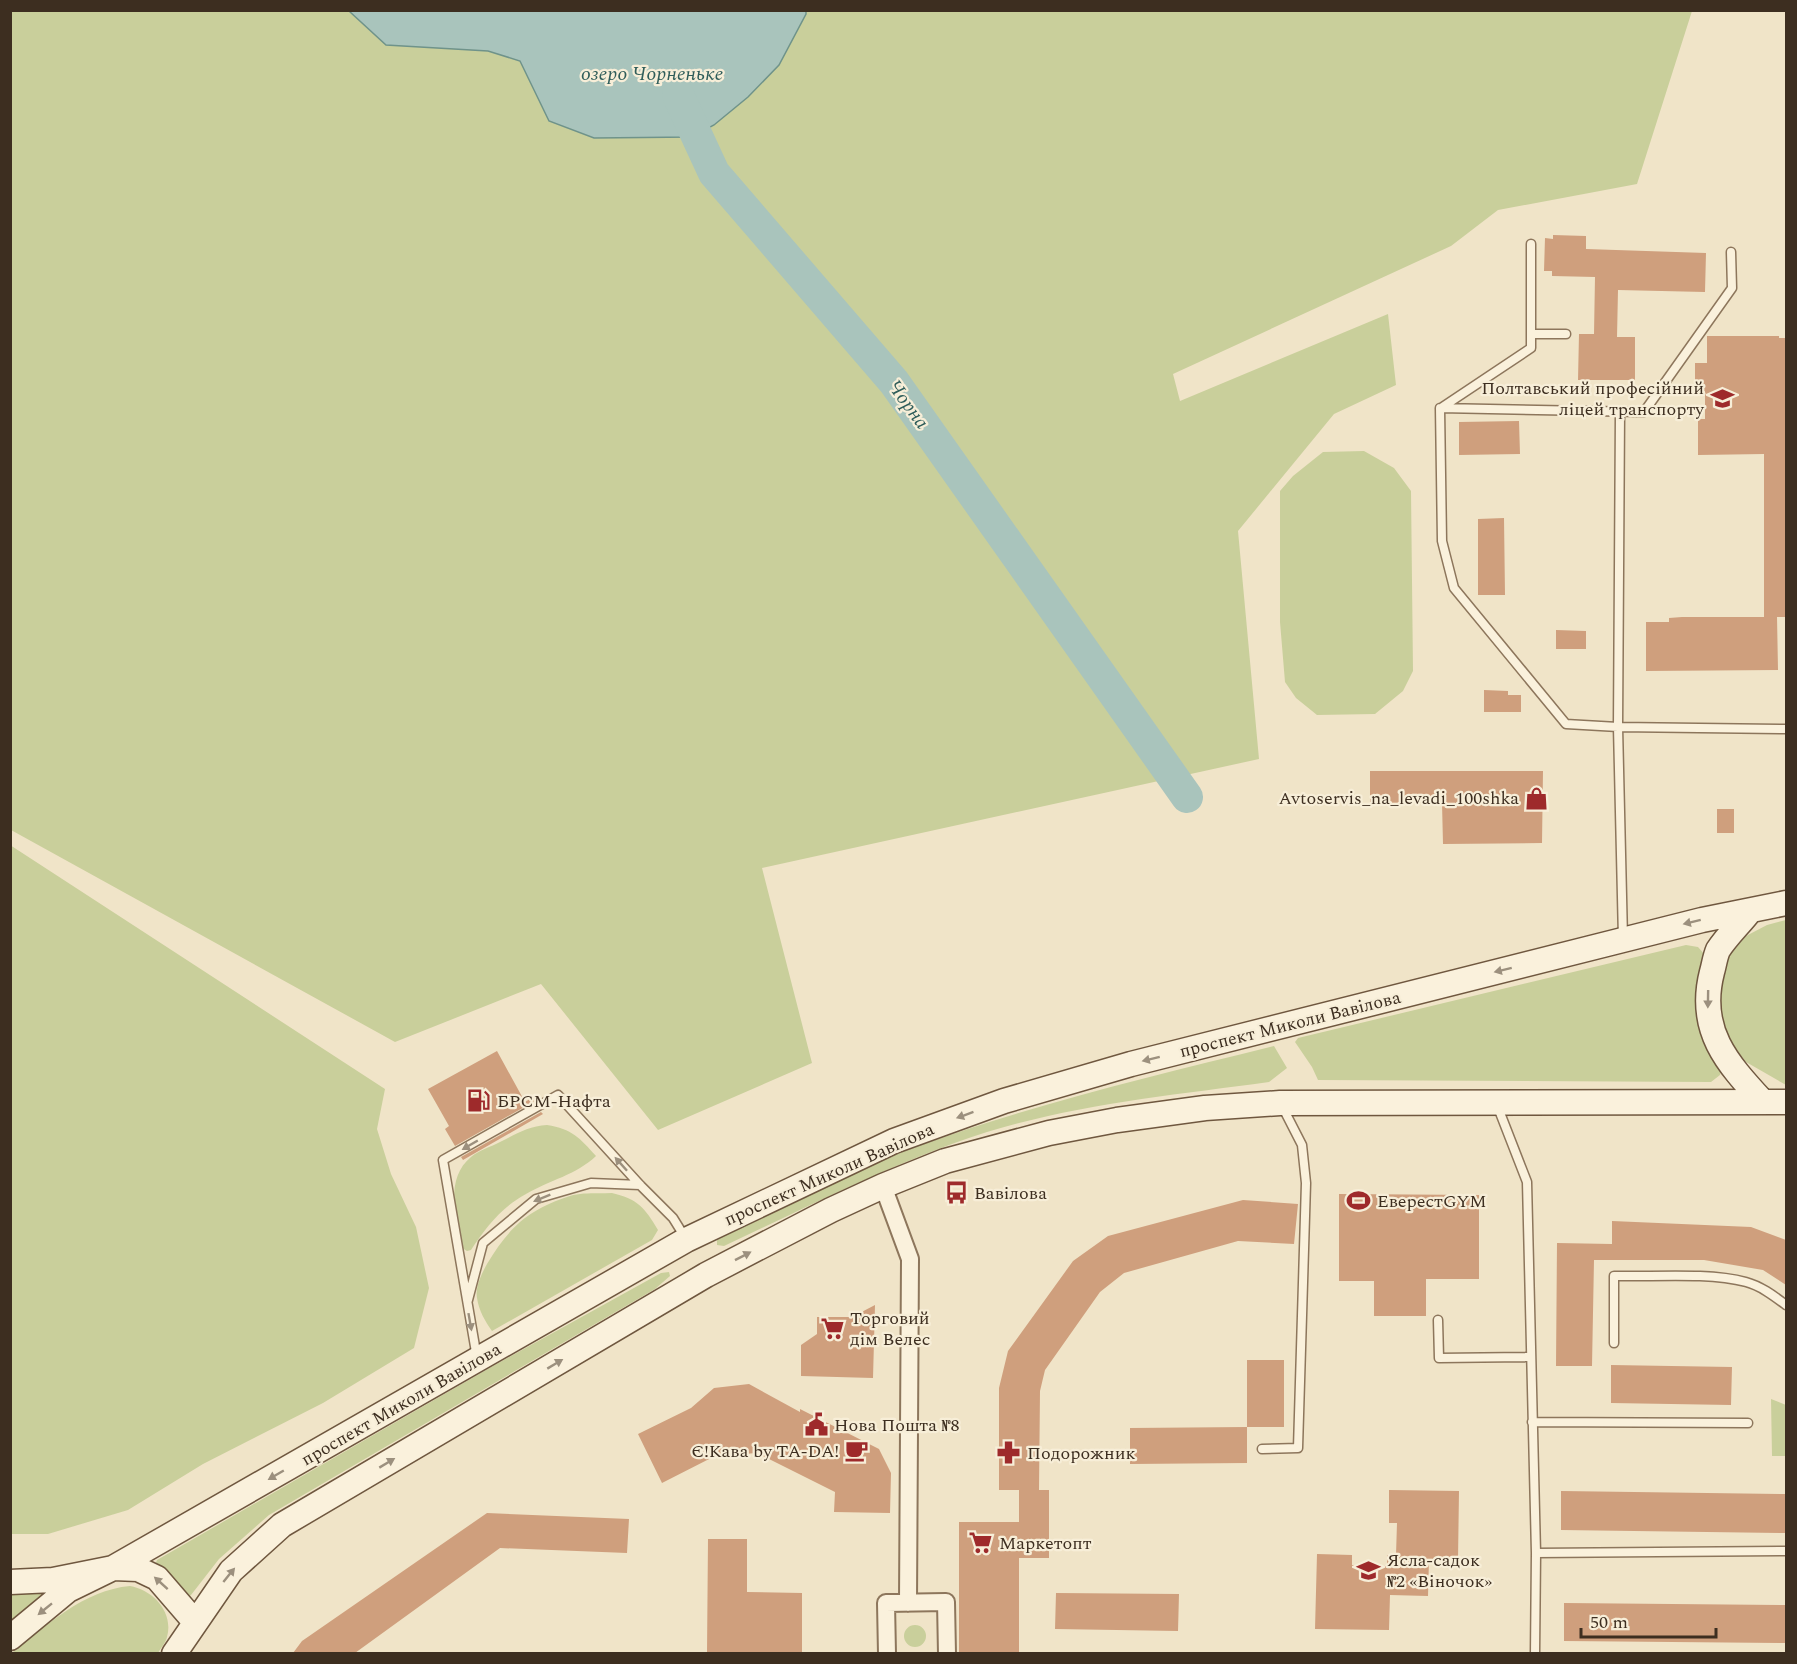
<svg xmlns="http://www.w3.org/2000/svg" width="1797" height="1664" viewBox="0 0 1797 1664" font-family="Spectral,serif">
<rect width="100%" height="100%" fill="#f0e4c8"/>
<path fill="#c9cf9b" d="M11 11H1692L1637 184 1498 210 1451 246 1173 374 1180 401 1388 314 1396 385 1334 414 1238 531 1259 759 762 868 812 1063 658 1130 541 984 395 1042 11 830Z
M1364 451 1394 468 1411 491 1413 671 1403 691 1375 714 1317 715 1296 698 1285 682 1280 622V491L1293 476 1323 452Z
M10 845 385 1089 377 1129 391 1174 416 1227 429 1288 414 1348 323 1403 203 1464 128 1510 48 1534H11Z
M1786 920V1085L1746 1062 1730 1042 1719 1019V986L1728 957 1746 936 1767 925Z
M1686 945 1698 947 1705 955 1722 1067 1720 1075 1711 1082 1318 1080 1312 1067 1295 1042 1298 1038Z
M1274 1046 1287 1068 1269 1082C1174 1095 1079 1104 987 1132 896 1161 810 1206 724 1246L717 1245V1240C783 1205 854 1169 924 1144 1038 1103 1157 1075 1274 1046Z
M547 1125C572 1129 580 1138 596 1156 576 1175 550 1180 526 1194 502 1207 486 1227 471 1250L467 1251 462 1248C456 1219 444 1179 471 1157 479 1150 491 1147 500 1142 516 1134 529 1126 547 1125Z
M612 1193C638 1199 645 1208 658 1230L652 1240 492 1331C485 1321 479 1311 477 1298 475 1287 482 1273 487 1264 509 1227 529 1209 570 1196 583 1192 599 1194 612 1193Z
M669 1272 670 1276 655 1289 269 1515 219 1559 191 1595 187 1598 154 1568 157 1560 493 1366 661 1273Z
M1771 1399 1786 1405V1456H1772Z
M130 1586C153 1590 174 1612 167 1637 166 1642 161 1648 158 1653H12C47 1625 84 1590 130 1586Z
M59 1587 11 1620V1592Z
M904 1636a11 11 0 1 1 22 0a11 11 0 1 1-22 0Z"/>
<path fill="#a9c4bc" stroke="#6f938a" stroke-width="1.5" d="M806 11V14L779 65 748 97 714 125 692 137 594 138 549 121 520 61 488 51 386 45 349 11Z"/>
<g fill="none" stroke-linecap="round" stroke-linejoin="round">
<path stroke="#a9c4bc" stroke-width="32" d="M678 95 714 173 894 382 1187 797"/>
</g>
<path fill="#cf9f7d" d="M1553 235 1586 236V249L1706 253 1705 292 1618 290 1617 337H1635V380H1578L1579 334H1594L1595 277 1552 276V271H1544L1545 238 1553 239Z
M1707 336H1779V338H1786V617H1777L1778 670 1646 671V622H1669V618L1682 617H1764V454L1698 455V419H1705V391H1695V363H1707Z
M1519 421 1520 454 1459 455V422Z
M1504 518 1505 595H1478V519Z
M1556 630 1586 631V649H1556Z
M1484 690 1508 691V695H1521V712H1484Z
M1370 771H1543L1542 843 1443 844 1442 803H1370Z
M1717 809H1734V833H1717Z
M497 1051 525 1102 533 1097 535 1101 455 1146 445 1129 449 1126 428 1089Z
M541 1112 543 1114 463 1160 461 1157Z
M1339 1194 1479 1195V1279H1426V1316H1374V1281H1339Z
M1243 1200 1298 1204 1294 1244 1238 1241 1124 1273 1100 1292 1045 1370 1040 1391 1039 1490H1049V1558H1019V1653H959V1522H1019V1490H999V1388L1008 1351 1073 1261 1108 1236Z
M1612 1221 1751 1227 1786 1240V1285L1763 1270 1704 1260H1594L1592 1366H1556L1557 1243 1612 1244Z
M875 1305 873 1378 801 1376V1345L817 1334V1317H852Z
M1247 1360H1284V1427H1247Z
M1611 1365 1732 1367 1731 1405 1611 1403Z
M749 1384 800 1412V1409L879 1449 891 1473 890 1513 834 1512 835 1492 757 1453 715 1456 662 1483 638 1434 691 1408 714 1388Z
M1247 1427V1463L1130 1464V1428Z
M1389 1490 1459 1491 1458 1560 1429 1559 1428 1596 1390 1595 1389 1630 1315 1629 1317 1554 1352 1555V1565L1387 1566V1555H1396L1397 1523H1389Z
M1561 1491 1786 1494V1533L1561 1530Z
M487 1513 629 1519 627 1553 500 1548 355 1653H293L302 1641Z
M708 1539H747V1592L802 1593V1653H707Z
M1056 1593 1179 1594 1178 1631 1055 1629Z
M1564 1603 1786 1605V1643L1564 1641Z"/>
<g fill="none" stroke-linecap="round" stroke-linejoin="round">
<defs>
<path id="lane" d="M1731 252 1732 288 1644 412 1440 408 1442 541 1454 588 1566 724 1618 727 1786 729
M1531 334H1566
M1441 408 1531 348V244
M1620 412 1618 727 1623 939
M1497 1105 1527 1182 1536 1553 1535 1654
M468 1300 483 1243 536 1199 591 1183 640 1185
M1438 1320 1439 1358 1531 1357
M1614 1343V1276C1653 1277 1708 1272 1746 1282 1761 1286 1774 1296 1786 1305
M477 1358 443 1160 558 1095 640 1185 673 1218 686 1239
M1532 1422 1748 1423
M1262 1449 1298 1448 1306 1183 1302 1145 1282 1106
M1536 1553 1786 1551"/>
<path id="street" d="M883 1186 910 1259 908 1603
M887 1654 886 1603 946 1602 947 1654"/>
<path id="secondary" d="M1750 911C1740 924 1727 936 1718 950 1715 957 1714 965 1712 972 1697 1030 1727 1063 1763 1102
M10 1582 53 1580 113 1568 138 1569 157 1578 195 1622
M10 1638 68 1590 113 1568 686 1240 894 1141 1004 1101 1131 1064 1702 920 1786 903
M174 1654 231 1571 282 1525 706 1275 831 1210 883 1186 945 1161 1049 1133 1117 1120 1205 1108 1280 1103 1786 1102"/>
</defs>
<use href="#lane" stroke="#8d765c" stroke-width="11"/>
<use href="#street" stroke="#8d765c" stroke-width="20"/>
<use href="#secondary" stroke="#6f573f" stroke-width="27"/>
<use href="#lane" stroke="#faf1dc" stroke-width="8"/>
<use href="#street" stroke="#faf1dc" stroke-width="16"/>
<use href="#secondary" stroke="#faf1dc" stroke-width="24"/>
</g>
<defs><path id="oneway-solid" d="M-6-.8H1V-3.2L6.5 0L1 3.2V.8H-6Z" transform="scale(1.5)"/></defs>
<g fill="#9c907e">
<use href="#oneway-solid" transform="translate(1692 922) rotate(166)"/>
<use href="#oneway-solid" transform="translate(1503 970) rotate(166)"/>
<use href="#oneway-solid" transform="translate(1708 999) rotate(91)"/>
<use href="#oneway-solid" transform="translate(1151 1059) rotate(166)"/>
<use href="#oneway-solid" transform="translate(965 1115) rotate(160)"/>
<use href="#oneway-solid" transform="translate(470 1145) rotate(150)"/>
<use href="#oneway-solid" transform="translate(621 1164) rotate(-132)"/>
<use href="#oneway-solid" transform="translate(542 1198) rotate(158)"/>
<use href="#oneway-solid" transform="translate(743 1256) rotate(-27)"/>
<use href="#oneway-solid" transform="translate(470 1322) rotate(80)"/>
<use href="#oneway-solid" transform="translate(555 1364) rotate(-31)"/>
<use href="#oneway-solid" transform="translate(387 1463) rotate(-31)"/>
<use href="#oneway-solid" transform="translate(276 1475) rotate(150)"/>
<use href="#oneway-solid" transform="translate(229 1575) rotate(-51)"/>
<use href="#oneway-solid" transform="translate(161 1583) rotate(-138)"/>
<use href="#oneway-solid" transform="translate(45 1609) rotate(141)"/>
</g>
<defs>
<symbol id="university-bare" viewBox="-9 -9 18 18"><path d="M0-5L7-2L0 1L-7-2ZM-4 1L0 2.5L4 1V4Q0 6-4 4Z" fill="#9e2a2b" stroke="#f7eed8" stroke-width="2.5" paint-order="stroke"/></symbol>
<symbol id="shop-bare" viewBox="-9 -9 18 18"><path d="M-5-2.5h2.3a2.7 3.5 0 0 1 5.4 0H5L5.5 6h-11ZM-1.5-2.5h3a1.5 2.3 0 0 0-3 0Z" fill="#9e2a2b" stroke="#f7eed8" stroke-width="2.5" paint-order="stroke"/></symbol>
<symbol id="fuel-bare" viewBox="-9 -9 18 18"><path d="M-5.5-6h7V0h2V4h1.3V-2.5L3-4.5l.8-.8L6-3V5H2.5V1h-1V6h-7ZM-4.2-4.7v3.2H.2V-4.7Z" fill="#9e2a2b" stroke="#f7eed8" stroke-width="2.5" paint-order="stroke"/></symbol>
<symbol id="bus-bare" viewBox="-9 -9 18 18"><path d="M-5-6H5V4H4V6H2V4H-2V6H-4V4H-5ZM-3.5-4V0h7V-4ZM-3.5 1.2v1.5H-2V1.2ZM2 1.2v1.5H3.5V1.2Z" fill="#9e2a2b" stroke="#f7eed8" stroke-width="2.5" paint-order="stroke"/></symbol>
<symbol id="stadium-bare" viewBox="-9 -9 18 18"><path d="M0-5a6.5 5 0 1 0 0 10a6.5 5 0 1 0 0-10ZM-3.5-1.8h7v3.6h-7Z" fill="#9e2a2b" stroke="#f7eed8" stroke-width="2.5" paint-order="stroke"/></symbol>
<symbol id="supermarket-bare" viewBox="-9 -9 18 18"><path d="M-6-5.5h2.5l.6 2H6L4.5 2H-2.5L-4.4-4H-6ZM-1.5 3.2a1.3 1.3 0 1 0 .1 0ZM3 3.2a1.3 1.3 0 1 0 .1 0Z" fill="#9e2a2b" stroke="#f7eed8" stroke-width="2.5" paint-order="stroke"/></symbol>
<symbol id="civic-bare" viewBox="-9 -9 18 18"><path d="M-.6-6.5H3V-4.5H.6V-3L4-1V1h2V6H-6V1h2V-1L-.6-3ZM-1.2 2.5V6h2.4V2.5Z" fill="#9e2a2b" stroke="#f7eed8" stroke-width="2.5" paint-order="stroke"/></symbol>
<symbol id="cafe-bare" viewBox="-9 -9 18 18"><path d="M-5.5-4.5H6V0H3Q3 3.5 0 3.5H-2.5Q-5.5 3.5-5.5 0ZM3-3.2v2h1.7v-2ZM-6 4.5H4V6H-6Z" fill="#9e2a2b" stroke="#f7eed8" stroke-width="2.5" paint-order="stroke"/></symbol>
<symbol id="pharmacy-bare" viewBox="-9 -9 18 18"><path d="M-2-6h4v4h4v4h-4v4h-4v-4h-4v-4h4Z" fill="#9e2a2b" stroke="#f7eed8" stroke-width="2.5" paint-order="stroke"/></symbol>
<symbol id="school-bare" viewBox="-9 -9 18 18"><path d="M0-5L7-2L0 1L-7-2ZM-4 1L0 2.5L4 1V4Q0 6-4 4Z" fill="#9e2a2b" stroke="#f7eed8" stroke-width="2.5" paint-order="stroke"/></symbol>
</defs>
<g fill-rule="evenodd">
<use href="#university-bare" x="1706" y="382" width="33" height="33"/>
<use href="#shop-bare" x="1520" y="782" width="33" height="33"/>
<use href="#fuel-bare" x="462" y="1084" width="33" height="33"/>
<use href="#bus-bare" x="940" y="1176" width="33" height="33"/>
<use href="#stadium-bare" x="1342" y="1184" width="33" height="33"/>
<use href="#supermarket-bare" x="816" y="1312" width="33" height="33"/>
<use href="#civic-bare" x="800" y="1408" width="33" height="33"/>
<use href="#cafe-bare" x="840" y="1434" width="33" height="33"/>
<use href="#pharmacy-bare" x="992" y="1436" width="33" height="33"/>
<use href="#supermarket-bare" x="964" y="1526" width="33" height="33"/>
<use href="#school-bare" x="1352" y="1554" width="33" height="33"/>
</g>
<g text-anchor="middle" stroke-width="4.5" stroke-linejoin="round" paint-order="stroke">
<g font-size="18" fill="#3d2e20" stroke="#f7eed8" text-anchor="start">
<text x="1704" y="394" text-anchor="end">Полтавський професійний<tspan x="1704" dy="21">ліцей транспорту</tspan></text>
<text x="1519" y="804" text-anchor="end">Avtoservis_na_levadi_100shka</text>
<text x="497" y="1107">БРСМ-Нафта</text>
<text x="974" y="1199">Вавілова</text>
<text x="1377" y="1207">ЕверестGYM</text>
<text x="850" y="1324">Торговий<tspan x="850" dy="21">дім Велес</tspan></text>
<text x="834" y="1431">Нова Пошта №8</text>
<text x="839" y="1457" text-anchor="end">Є!Кава by TA-DA!</text>
<text x="1027" y="1459">Подорожник</text>
<text x="999" y="1549">Маркетопт</text>
<text x="1387" y="1566">Ясла-садок<tspan x="1387" dy="21">№2 «Віночок»</tspan></text>
</g>
<g font-size="18" fill="#3d2e20" stroke="#f7eed8">
<text transform="translate(1290 1024) rotate(-14)" y="6">проспект Миколи Вавілова</text>
<text transform="translate(829 1174) rotate(-24)" y="6">проспект Миколи Вавілова</text>
<text transform="translate(401 1404) rotate(-30)" y="6">проспект Миколи Вавілова</text>
</g>
<g font-size="20" font-style="italic" fill="#2f5d5a" stroke="#f7eed8">
<text x="652" y="80">озеро Чорненьке</text>
<text transform="translate(909 404) rotate(54)" y="7">Чорна</text>
</g>
</g>
<rect width="1797" height="1664" fill="none" stroke="#3d2e20" stroke-width="24"/>
<path d="M1581 1628v9h135v-9" fill="none" stroke="#3d2e20" stroke-width="3"/>
<text x="1590" y="1628" font-size="18" fill="#3d2e20" stroke="#f7eed8" stroke-width="4.5" paint-order="stroke">50 m</text>
</svg>
